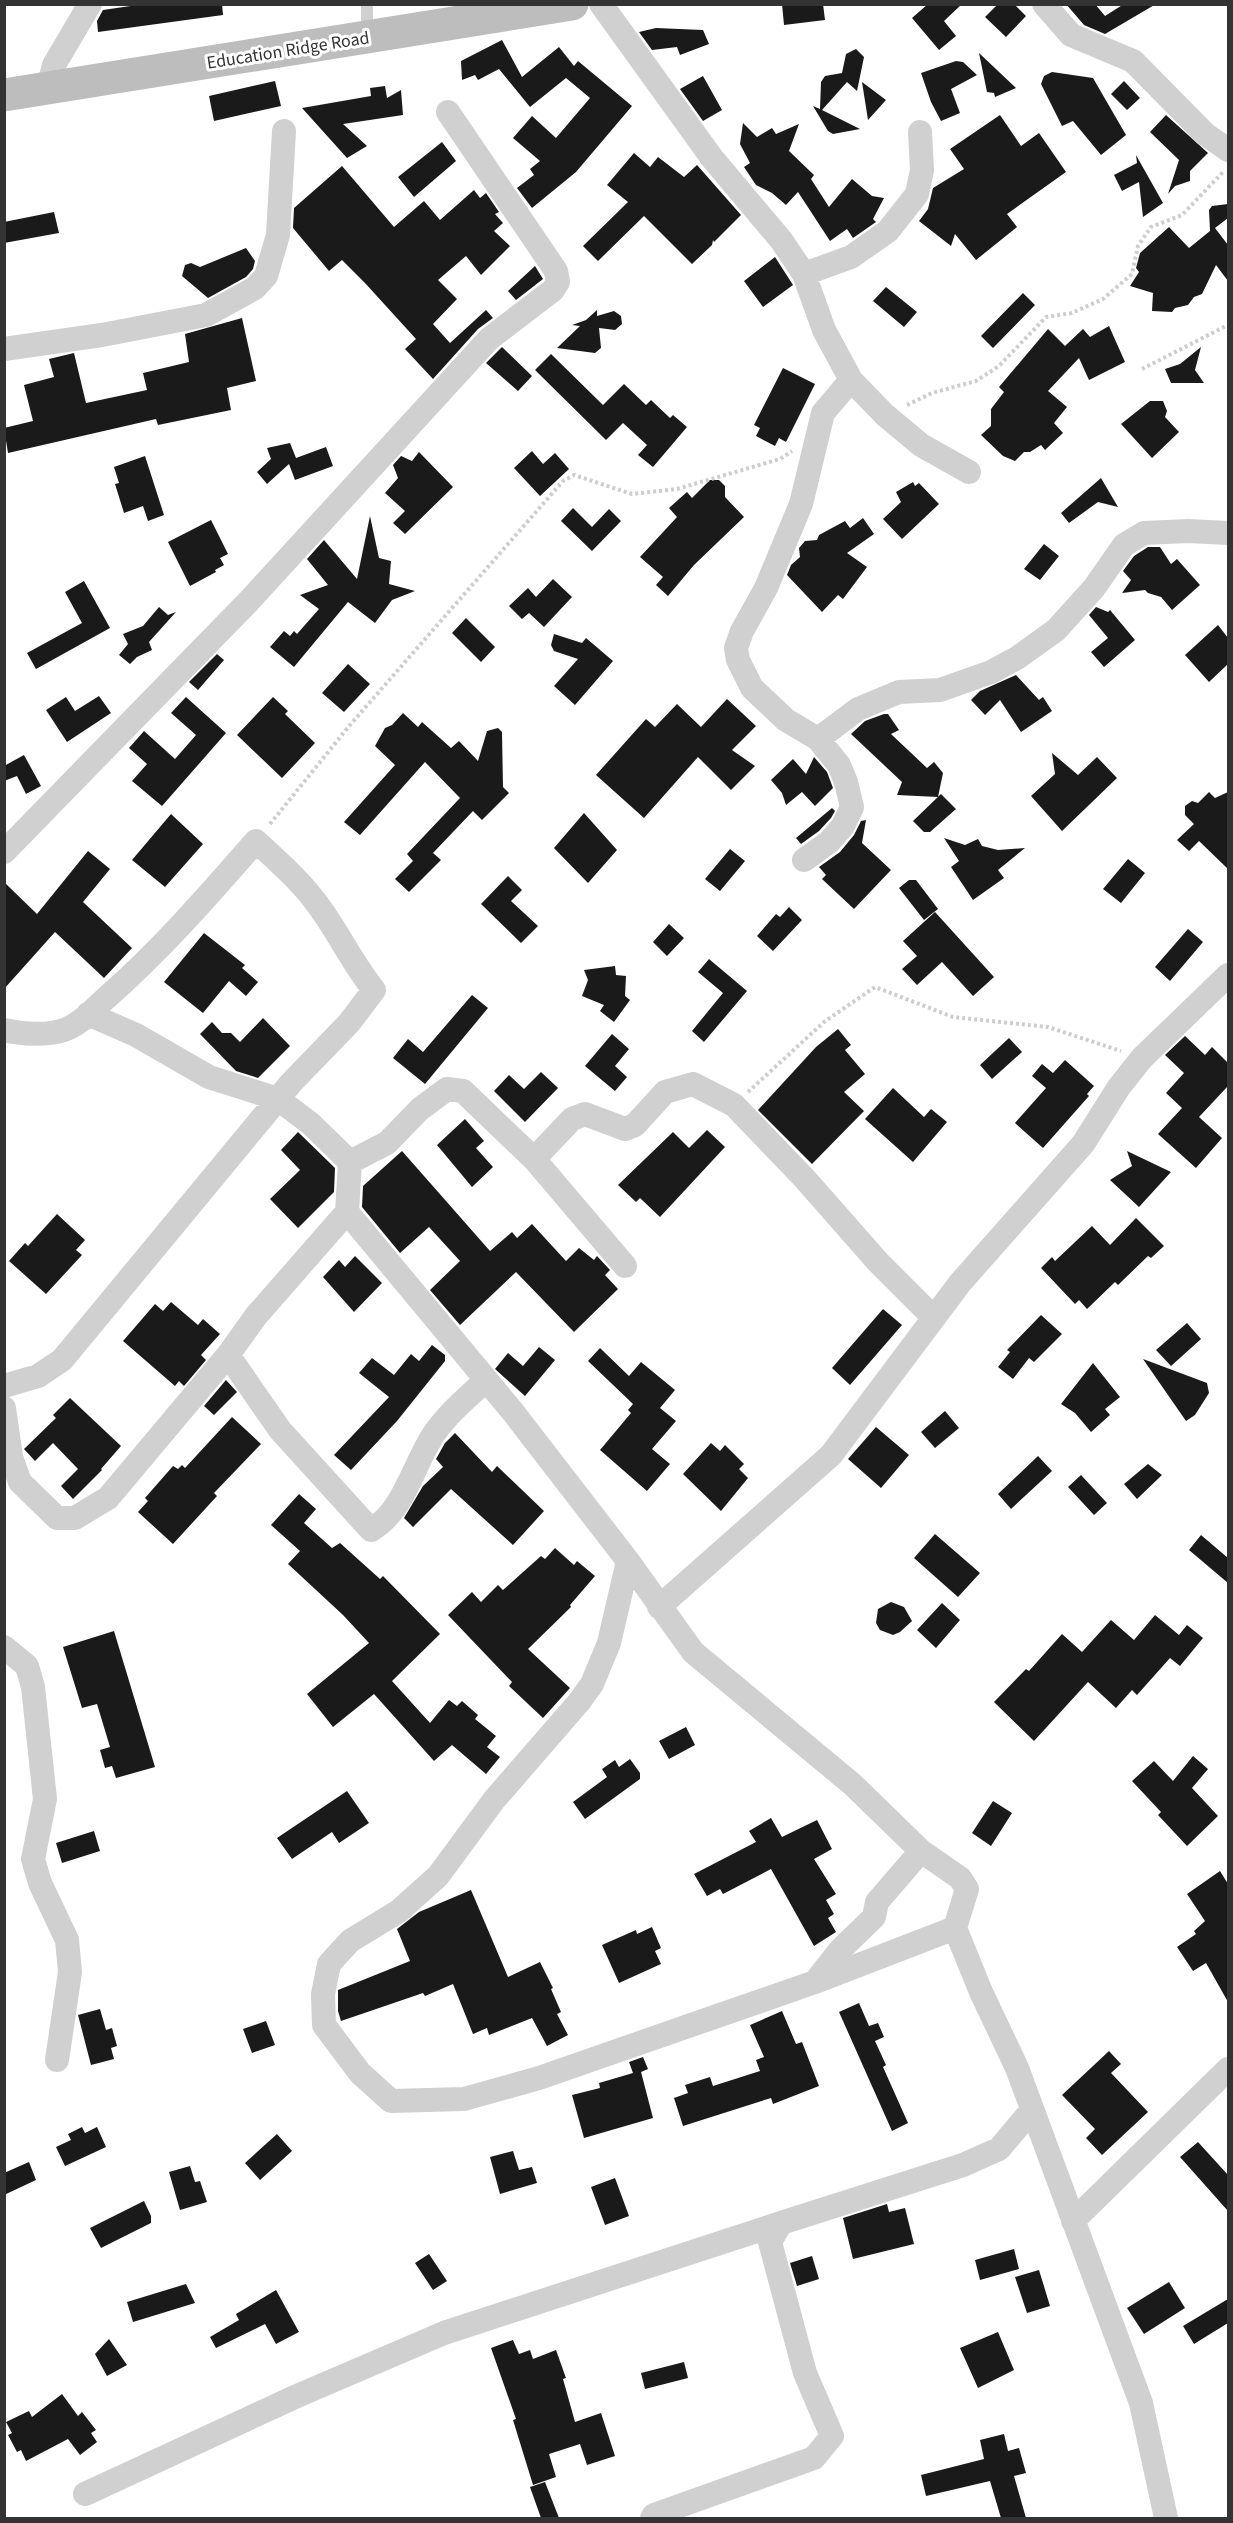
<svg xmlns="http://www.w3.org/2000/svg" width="1233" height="2523" viewBox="0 0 1233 2523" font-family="'Source Sans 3',sans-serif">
<rect width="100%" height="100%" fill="#fff"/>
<path fill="#1a1a1a" d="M144 4H222L223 15 98 32 97 21 103 10Z
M782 4H823L825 20 784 25Z
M928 4H962L944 21 956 36 939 50 912 18Z
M998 4H1014L1026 16 1006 37 985 17Z
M1066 4H1095L1105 16 1124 4H1156L1105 34 1084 25Z
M656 28 703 30 709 44 680 55 677 47 652 50 639 32Z
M502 40 522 77 559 47 574 66 578 61 632 106 576 172 532 208 517 188 534 175 530 169 540 161 513 138 532 116 556 138 590 98 566 78 530 107 499 69 478 80 475 75 462 80 461 61Z
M856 49 864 57 857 91 847 82 822 110 860 129 833 134 828 131 813 106 820 109 821 82 825 76 842 73 846 54Z
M979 53 1016 88 995 97 994 93 987 92Z
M956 61 963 62 977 75 951 89 960 113 941 121 931 102 921 73Z
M1052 72 1093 78 1126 135 1101 155 1073 121 1062 126 1041 84 1044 76Z
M703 76 722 110 703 121 680 89Z
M275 81 281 106 214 121 209 96Z
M1124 81 1140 98 1127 110 1111 94Z
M862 82 886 100 868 120Z
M385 86 387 98 401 90 403 115 343 124 367 146 347 158 302 108 371 96 370 88Z
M1000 115 1021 146 1039 133 1066 172 1007 214 1017 227 976 260 955 234 951 246 919 221 928 209 933 188 964 169 950 149Z
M1166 115 1208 153 1190 171V181L1175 186 1168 194 1179 160 1150 132Z
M743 123 757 137 772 128 776 134 799 124 789 151 814 175 811 179 829 207 852 179 872 196 884 198 873 219 876 222 853 238 847 229 830 241 798 192 786 205 772 193 756 185 744 167 750 163 740 144Z
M442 142 456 161 414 197 398 177Z
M634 153 650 167 658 157 684 177 697 165 741 215 714 242 713 240 712 245 692 264 644 216 598 261 583 246 628 202 607 185Z
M1136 155 1163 203 1143 217 1139 182 1122 191 1114 175 1137 163Z
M342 166 394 227 424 201 440 220 474 190 480 198 486 193 499 212 495 214 503 223 494 231 510 246 481 275 466 256 438 280 457 299 433 324 450 343 486 310 493 318 478 329 433 379 405 349 416 339 365 283 342 260 329 271 293 228 294 208Z
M1228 204V218L1215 228 1228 245V281L1216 265 1202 294 1194 297 1188 305 1175 308 1172 312 1152 311 1153 293 1130 286 1139 272 1136 268 1140 253 1169 227 1189 248 1210 231 1209 210 1212 206Z
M54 212 59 233 4 243V222Z
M246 248 255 261 253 269 246 277 208 298 182 276 185 265 191 263 200 267Z
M775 257 793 285 763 307 744 281Z
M535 266 543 279 516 300 508 291Z
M886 287 917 312 904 327 873 301Z
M1023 293 1035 305 993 348 981 336Z
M597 310V316L614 311 621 316 622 324 615 330 599 328 601 348 595 353 557 348 580 326 572 325 586 320Z
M242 318 256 381 227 388 231 410 158 425 156 419 8 453 4 428 33 421 24 385 54 377 49 359 74 353 86 403 147 390 143 373 189 362 185 334Z
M1109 326 1125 362 1089 380 1079 358 1048 391 1067 407 1054 423 1063 433 1045 450 1041 445 1030 452H1024L1015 461 1003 456 981 435 991 426V409L1004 392 999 387 1048 329 1065 346 1083 329 1090 337Z
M502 347 532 376 518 391 486 363Z
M1201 347 1195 370 1204 383H1171L1165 369 1180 364Z
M551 354 603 405 624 384 646 405 651 400 670 418 673 415 687 427 653 467 638 455 647 445 623 423 606 440 535 370Z
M783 368 815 384 786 442 779 438 775 446 756 436 760 428 754 425Z
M1150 401H1163L1167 411 1165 417 1179 432 1152 458 1121 424Z
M290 443 296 458 326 447 333 466 295 480 289 464 267 484 257 472 271 459 267 448Z
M532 451 543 464 555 453 569 469 540 496 514 468Z
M419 452 453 487 405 534 393 523 405 511 385 493 398 478 393 465 401 456 412 461Z
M145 456 164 515 148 521 143 506 124 513 115 484 119 483 114 467Z
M1101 478 1118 507 1098 502 1069 523 1061 513Z
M710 480H719L725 486V497L744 517 694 565 668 596 656 585 663 577 640 557 677 517 669 508 687 492 692 498Z
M913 482 915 486 919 483 939 504 902 539 883 519 901 502 896 492Z
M573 508 592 527 609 509 621 521 592 551 561 521Z
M370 516 379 558 391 561 389 584 415 591 392 600 375 623 348 602 294 667 270 647 284 631 290 636 294 631 297 634 319 609 300 595 328 585 307 559 324 540 357 579Z
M863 518 874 534 847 553 867 567 843 599 838 595 822 612 787 575 791 565 800 557 799 548 805 541 817 540 819 535 845 521 850 528Z
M211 520 228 554 220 558 224 565 215 570 216 572 190 586 168 542Z
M1044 544 1059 556 1040 580 1024 569Z
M1148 547H1160L1171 564 1177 559 1200 585 1172 610 1161 597 1148 593 1145 590 1122 593 1131 580 1123 571 1134 556Z
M553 579 572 597 544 627 529 613 522 619 509 606 528 588 536 597Z
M84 581 110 628 36 669 27 653 82 623 65 592Z
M159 607 168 615 176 612 149 642 152 650 137 657 130 664 119 655 128 644 123 634 143 626Z
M1096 607 1108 612 1110 610 1135 640 1104 667 1091 652 1108 638 1089 615Z
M466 618 495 647 481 662 452 633Z
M1218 625 1228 638V664L1209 682 1185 655Z
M554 634 582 643 586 638 613 661 575 705 554 686 578 659 554 651 551 645Z
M217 654 224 660 198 690 189 682Z
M348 664 370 684 344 712 322 693Z
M1016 675 1039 700 1043 697 1052 711 1021 732 1000 700 985 715 971 700 980 691Z
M99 696 111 713 67 742 46 710 66 697 75 711Z
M186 697 226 733 162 806 132 781 147 764 129 748 144 731 175 759 196 735 171 713Z
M273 697 288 711 285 714 315 743 282 778 237 735Z
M727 699 756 726 732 750 755 766 731 790 698 757 644 818 596 775 646 719 655 727 677 704 701 727Z
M403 713 418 727 422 722 451 748 459 741 478 761 487 731 498 728 502 732 503 787 509 793 482 820 473 811 433 853 441 860 409 892 395 879 413 861 407 854 460 798 425 762 360 835 344 822 395 765 375 746 385 728 392 725Z
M884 714H888L899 730 891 734 927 768 934 762 943 773 938 797 897 795 902 782 851 734 865 721Z
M1052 753 1078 775 1097 757 1117 778 1062 831 1031 796 1055 774Z
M24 755 41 786 26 794 17 776 4 781V766Z
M814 757 827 772 833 788 815 806 802 792 786 805 782 793 771 780 793 759 806 774Z
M1209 792 1215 798 1228 792V869L1199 841 1189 851 1177 840 1194 824 1185 815V806L1192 801 1198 803Z
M941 794 956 809 930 832H924L913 821Z
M832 808 835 811 831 818 819 831 801 844 796 838Z
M584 813 617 850 588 883 554 848Z
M171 814 203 844 165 887 132 860Z
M866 820 862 843 891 870 854 909 822 879 826 875 819 867 840 852 854 835 861 821Z
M944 838 965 845 978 839 982 846 998 850 1025 848 998 870 1004 878 973 900 951 867 959 861Z
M730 849 745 861 720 891 705 879Z
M88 851 110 869 83 902 132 948 104 978 55 932 4 989V882L37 914Z
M1128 859 1145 873 1121 903 1103 889Z
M508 876 522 890 511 901 538 926 521 943 481 904Z
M909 880H916L938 909 924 920 899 888Z
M789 907 802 920 773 951 757 936 776 914 780 917Z
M935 912 994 977 973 996 942 962 917 985 902 969 917 956 903 941Z
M669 924 684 938 667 956 653 942Z
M1188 929 1203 942 1170 981 1155 967Z
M204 933 245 965 242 968 258 982 246 996 229 981 203 1013 164 982Z
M709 959 747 991 704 1042 692 1031 723 993 698 972Z
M615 966 616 975 626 976 625 996 630 1000 614 1022 600 1011 604 1005 582 996 588 980 584 970Z
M472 995 488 1008 425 1084 393 1058 408 1039 423 1052Z
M263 1018 290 1046 258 1078 236 1071 200 1034 212 1022 222 1033H231L240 1042Z
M838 1029 851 1045 845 1050 865 1074 844 1092 864 1111 812 1164 758 1110 816 1047Z
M612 1034 629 1049 615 1066 627 1077 615 1091 585 1066Z
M1185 1036 1205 1055 1212 1047 1228 1063V1086L1199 1117 1222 1138 1196 1168 1158 1134 1182 1108 1166 1093 1184 1073 1165 1055Z
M1009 1038 1022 1052 992 1079 980 1065Z
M1065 1060 1094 1086 1087 1094 1089 1096 1043 1148 1015 1123 1046 1088 1032 1076 1042 1064 1053 1073Z
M541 1072 558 1088 525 1122 494 1091 509 1075 524 1089Z
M893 1088 924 1117 931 1109 947 1122 913 1162 865 1119Z
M465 1119 484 1141 476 1148 493 1167 472 1187 437 1145Z
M707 1130 725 1147 660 1217 640 1198 636 1202 618 1185 673 1132 689 1148Z
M298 1132 335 1168 334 1192 298 1228 270 1199 300 1170 281 1150Z
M402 1151 490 1251 512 1232 517 1238 532 1224 566 1261 579 1248 594 1260 597 1256 610 1270 605 1275 618 1289 574 1332 516 1272 460 1325 430 1290 460 1261 429 1227 400 1253 362 1207 363 1186Z
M1127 1151 1171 1172 1139 1207 1110 1180 1132 1166Z
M57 1214 85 1240 76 1250 82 1255 46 1294 9 1261 25 1243 28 1246Z
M1136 1218 1164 1246 1151 1258 1148 1256 1118 1285 1115 1282 1087 1309 1079 1300 1075 1304 1041 1268 1052 1257 1055 1261 1092 1226 1110 1245Z
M355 1256 382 1283 354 1312 323 1277 339 1260 345 1267Z
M171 1302 198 1325 203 1319 220 1334 201 1355 206 1360 184 1386 179 1381 175 1386 123 1341 155 1304 163 1311Z
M883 1309 902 1325 850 1385 832 1368Z
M1041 1315 1062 1334 1034 1362 1029 1358 1013 1379 998 1367 1010 1352 1007 1350Z
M1187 1323 1201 1339 1171 1366 1156 1350Z
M432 1345 445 1355V1361L397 1421 351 1470 334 1455 389 1397 359 1373 372 1358 394 1375 411 1354 419 1361Z
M539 1347 555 1360 525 1396 495 1369 508 1353 523 1366Z
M600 1348 629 1376 641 1362 675 1390 660 1408 676 1421 652 1449 670 1464 647 1491 600 1450 631 1413 628 1410 633 1404 588 1361Z
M1143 1359 1207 1383 1209 1393 1195 1415 1186 1421Z
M1093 1363 1120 1397 1105 1409 1110 1415 1091 1432 1075 1413 1061 1404Z
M226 1380 237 1392 214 1415 204 1406Z
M70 1398 121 1446 101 1469 102 1470 73 1499 61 1486 78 1469 53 1443 35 1461 24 1449 56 1418 53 1415Z
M945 1411 959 1428 935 1448 921 1432Z
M232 1417 261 1444 214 1493 217 1496 173 1544 138 1512 148 1501 145 1498 173 1466 178 1469 182 1465 185 1468Z
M876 1427 909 1455 881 1488 848 1459Z
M455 1433 492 1472 497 1466 544 1511 513 1545 451 1489 413 1527 404 1518 423 1486 443 1467 436 1459 445 1443Z
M711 1443 720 1451 725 1445 744 1464 739 1469 748 1478 721 1511 683 1474Z
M1038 1456 1052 1471 1011 1509 998 1494Z
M1148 1464 1162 1475 1137 1499 1124 1484Z
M1081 1475 1107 1503 1094 1515 1068 1487Z
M299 1494 316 1509 304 1523 332 1548 340 1543 380 1579 383 1576 440 1634 392 1681 430 1723 449 1700 457 1706 462 1701 478 1715 475 1719 496 1736 487 1747 500 1757 486 1774 452 1745 434 1761 374 1694 333 1727 307 1694 369 1643 343 1615 288 1564 300 1551 271 1525Z
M935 1534 980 1573 958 1597 914 1558Z
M1201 1535 1228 1558V1583L1189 1550Z
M555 1548 574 1565 577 1561 595 1576 570 1605 571 1607 528 1649 570 1688 543 1718 509 1686 512 1682 448 1615 472 1592 481 1602 498 1585 503 1590 541 1556 545 1559Z
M891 1602 904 1607 912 1621 900 1632 893 1635 880 1630 876 1623 878 1609Z
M942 1603 960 1620 936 1648 917 1630Z
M1155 1615 1179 1635 1187 1625 1203 1638 1180 1666 1170 1658 1137 1695 1132 1690 1116 1708 1088 1682 1034 1741 994 1702 1026 1669 1029 1671 1062 1634 1082 1652 1111 1620 1134 1640Z
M114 1631 155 1767 116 1778 112 1766 105 1768 100 1750 110 1747 97 1704 82 1708 63 1647Z
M686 1727 695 1745 669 1759 659 1741Z
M1193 1756 1208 1769 1192 1788 1218 1816 1187 1846 1158 1815 1161 1812 1132 1781 1154 1761 1173 1781Z
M630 1759 640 1773V1779L585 1819 573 1802 607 1777 602 1769 615 1760 619 1767Z
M347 1791 369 1823 339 1843 332 1832 292 1859 277 1838Z
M993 1801 1012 1813 991 1846 972 1833Z
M771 1818 782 1837 817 1820 832 1849 814 1859 836 1894 826 1900 834 1914 828 1918 836 1932 814 1946 771 1869 723 1894 720 1889 707 1896 694 1874 756 1842 749 1831Z
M94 1831 100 1851 62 1863 56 1843Z
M1220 1871 1228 1884V2002L1206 1963 1193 1971 1177 1947 1196 1934 1194 1931 1205 1921 1187 1894Z
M471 1890 508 1977 540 1962 553 1988 551 1989 561 2012 557 2014 568 2035 547 2046 532 2018 489 2035 487 2028 473 2034 453 1984 425 1996 423 1993 341 2021 338 2011V1990L410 1961 397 1929 419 1912Z
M652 1927 661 1948 655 1951 661 1964 619 1983 602 1945 636 1930 637 1934Z
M859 2003 869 2026 878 2023 884 2037 875 2041 886 2065 883 2067 908 2123 892 2131 839 2012Z
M100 2009 106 2030 112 2028 117 2046 111 2048 114 2059 91 2065 78 2015Z
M782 2011 796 2044 802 2042 819 2086 773 2104 771 2098 683 2126 674 2098 688 2093 685 2085 710 2077 713 2086 760 2071 756 2060 764 2057 750 2025Z
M266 2021 275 2045 252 2053 243 2029Z
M1109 2051 1121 2064 1111 2073 1148 2112 1102 2155 1086 2138 1095 2129 1062 2095Z
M643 2057 648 2069 641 2072 653 2118 584 2138 572 2095 600 2088 599 2083 633 2073 629 2062Z
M82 2127 85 2133 97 2127 106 2147 65 2166 56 2147 71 2140 68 2134Z
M277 2134 292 2151 260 2180 245 2163Z
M1198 2142 1228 2175V2211L1180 2157Z
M513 2151 519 2170 532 2167 537 2183 500 2194 490 2157Z
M29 2162 36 2180 4 2195V2173Z
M190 2166 195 2182 200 2181 207 2202 180 2210 169 2172Z
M615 2178 629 2216 605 2225 591 2187Z
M144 2201 151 2216V2223L101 2248 90 2228Z
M887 2204 889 2212 905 2208 914 2244 853 2259 843 2218Z
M1014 2249 1019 2269 980 2280 975 2260Z
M429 2254 447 2281 433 2290 415 2263Z
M812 2256 819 2279 797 2286 790 2263Z
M1039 2270 1050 2306 1027 2313 1015 2277Z
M1169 2282 1185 2308 1144 2334 1127 2308Z
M186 2284 195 2303 133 2322 127 2302Z
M276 2290 299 2332 276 2344 265 2324 216 2348 210 2337 239 2320 236 2314Z
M1228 2299V2323L1194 2344 1183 2326Z
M998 2332 1014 2370 978 2388 960 2348Z
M109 2339 127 2365 107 2376 95 2354Z
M513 2340 519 2354 530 2350 533 2359 556 2350 566 2378 563 2379 575 2422 601 2413 615 2456 587 2465 580 2444 549 2454 556 2477 533 2485 513 2420 516 2419 491 2348Z
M684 2362 688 2378 645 2389 641 2373Z
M62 2394 78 2416 82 2412 96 2430 91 2433 97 2442 80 2455 68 2439 26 2461 21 2450 17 2452 8 2435 12 2433 6 2422 29 2411 32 2417Z
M1004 2434 1008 2451 1019 2448 1026 2473 1014 2476 1026 2518H1001L990 2481 926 2496 921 2475 984 2459 980 2440Z
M545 2482 559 2518H541L530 2487Z"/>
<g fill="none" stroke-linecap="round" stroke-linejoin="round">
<path stroke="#cdcdcd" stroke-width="4" stroke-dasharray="3 3" stroke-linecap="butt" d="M1142 369 1228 325
M907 405 932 393 976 381 999 366 1046 317 1072 313 1103 299 1132 274 1138 246 1151 227 1182 215 1224 171
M270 824 350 725 563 481 574 475 632 494 677 489 780 459 792 451
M748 1092 824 1022 875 987 953 1017 1048 1027 1121 1051"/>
<path stroke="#d0d0d0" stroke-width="12" d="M367 36V4"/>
<path stroke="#d0d0d0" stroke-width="24" d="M601 4 712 158 781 240 804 274 824 330 851 380 885 415 921 445 969 472
M1044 4 1071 35 1133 61 1205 134 1228 150
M48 88 54 65 90 4
M804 274 851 257 888 231 917 194 922 170 920 132
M4 349 102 335 206 315 255 288 266 276 278 235 284 131
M818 739 858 709 899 692 940 690 991 672 1017 658 1056 630 1094 588 1124 545 1144 533 1188 531 1228 533
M4 852 249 601 489 339 553 290 558 282 556 271 448 112
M804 860 829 842 843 826 852 807 846 782 839 765 818 739 786 720 752 688 738 660 736 648 742 631 766 588 801 504 823 413 851 380
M88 1014 136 1035 209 1077 278 1099 311 1124 350 1162 347 1212 513 1412 628 1561 693 1652 852 1784 921 1851 960 1878 967 1889 955 1928 981 1992 1017 2068 1141 2403 1166 2518
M4 1030C21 1034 47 1036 64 1030 79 1025 92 1011 104 1000 159 952 208 896 256 841 280 863 304 884 323 912 341 938 354 965 374 990L349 1023 291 1083 62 1360 38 1376 4 1386
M534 1159 572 1119 585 1114 625 1129 635 1125 665 1092 693 1084 734 1105 805 1179 878 1262 934 1318
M350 1162 387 1143 420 1109 447 1089 463 1091 534 1159 625 1266
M347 1212 256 1316 228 1355 280 1430 371 1530C402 1512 412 1471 429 1442 442 1418 466 1399 486 1380
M4 1408 11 1457 20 1482 57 1518H75L108 1498 228 1355
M628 1561 609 1643 592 1684 579 1702 494 1800 438 1876 399 1911 350 1941 329 1964 323 1994 324 2025 360 2073 391 2101 464 2099 539 2078 815 1982 955 1928
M659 1607 831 1455 960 1283 1083 1144 1119 1087 1142 1058 1228 975
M4 1647 27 1666 33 1687 45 1799 33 1859 40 1883 67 1940 70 1972 57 2060
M815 1982 841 1949 874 1917 877 1902 921 1851
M1073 2221 1228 2069
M85 2494 297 2396 444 2333 781 2223
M652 2518 654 2515 814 2458 832 2436 805 2373 770 2242 781 2223 963 2165 999 2149 1031 2111"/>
<path stroke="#bdbdbd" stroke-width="33" d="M4 95 572 4"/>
</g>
<g text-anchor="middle" stroke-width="6" stroke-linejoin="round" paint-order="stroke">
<g font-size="18" fill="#333" stroke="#fff">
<text transform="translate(288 50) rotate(-9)" y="6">Education Ridge Road</text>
</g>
</g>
<rect width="1233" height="2523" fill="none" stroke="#333333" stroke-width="12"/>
</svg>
